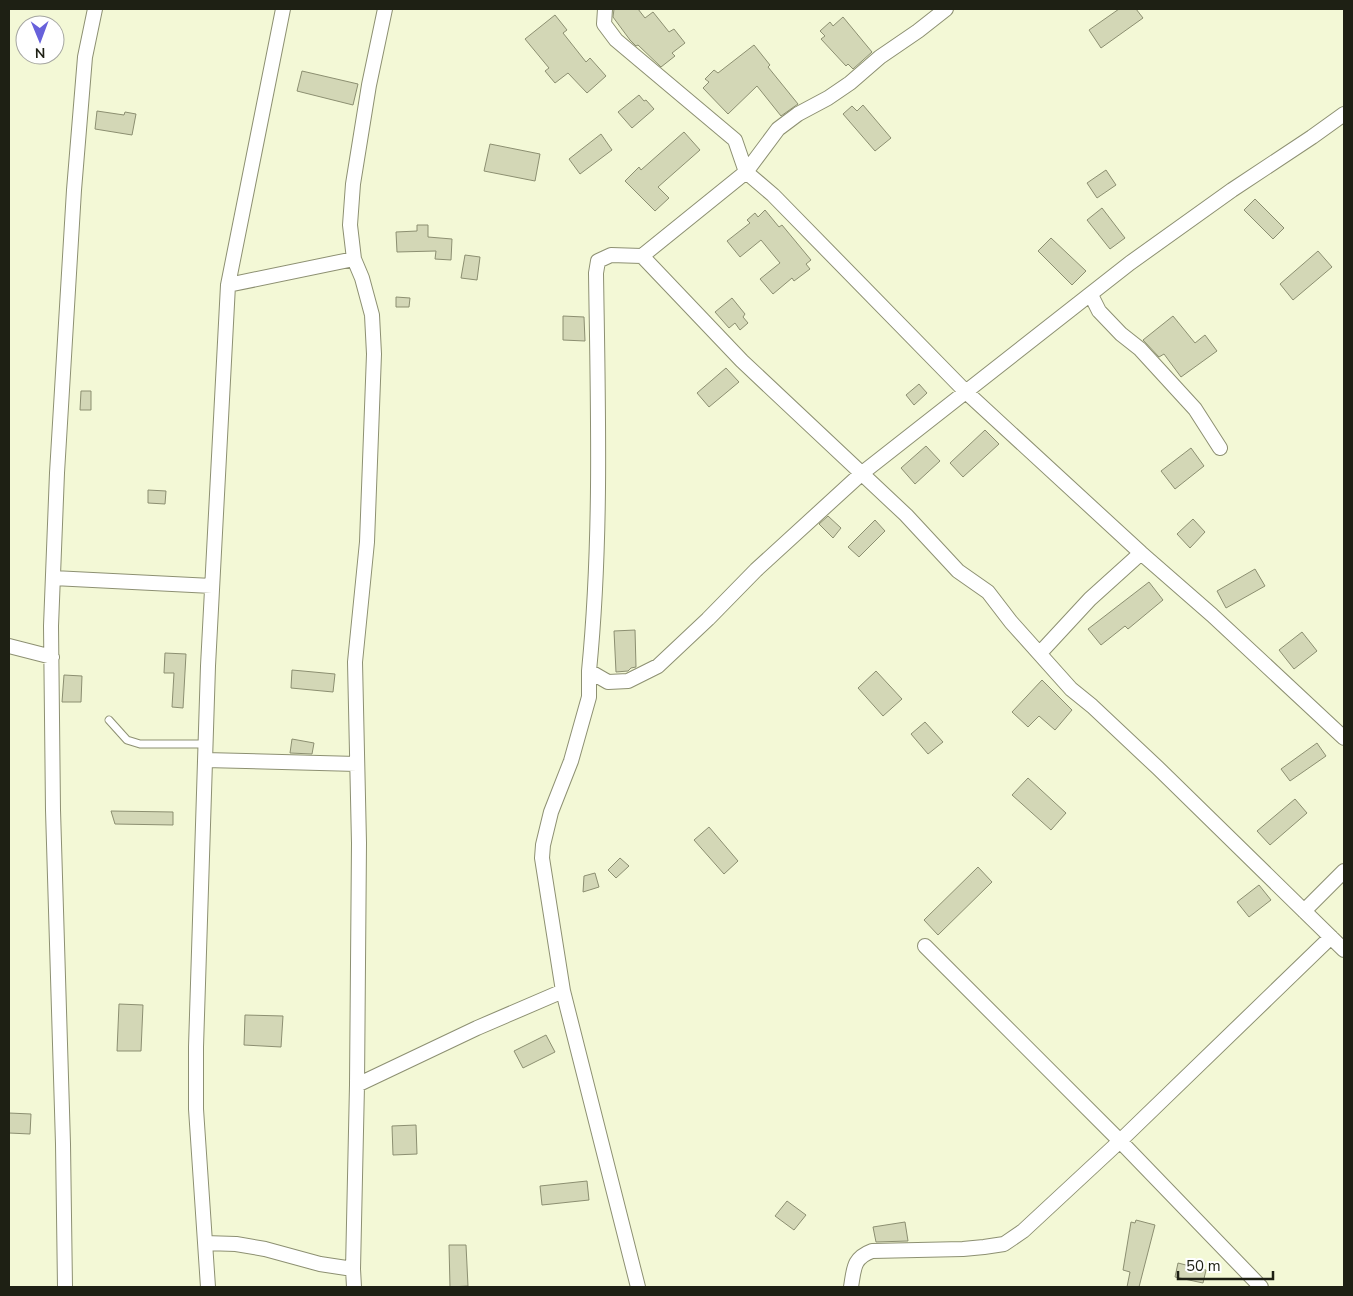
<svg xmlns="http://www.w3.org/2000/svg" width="1353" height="1296" viewBox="0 0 1353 1296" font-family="'Nunito Sans',sans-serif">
<rect width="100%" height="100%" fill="#f3f8d6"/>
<path fill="#d3d7b6" stroke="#8c8f71" d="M614 9H638L645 18 653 12 669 32 674 29 685 43 672 53 675 56 661 67 638 45 636 46 630 40 613 17Z
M1119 9H1136L1143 18 1101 48 1089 30Z
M555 15 567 30 563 33 586 62 590 58 606 76 587 93 568 73 555 83 545 71 549 68 525 39Z
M843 17 872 52 853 69 848 64 846 66 821 39 825 36 820 31 830 22 833 26Z
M754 45 770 65 768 67 798 104 781 116 757 86 728 114 703 88 709 82 705 79 714 70 718 73Z
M302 71 358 84 353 105 297 91Z
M639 95 644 101 646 100 654 109 632 128 618 112Z
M863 105 891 138 875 151 843 114 852 106 857 111Z
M97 111 124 115 125 112 136 114 132 135 95 129Z
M684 132 700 150 658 187 669 198 655 211 625 181 639 167 641 170Z
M601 134 612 150 580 174 569 159Z
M490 144 540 154 535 181 484 171Z
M1106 170 1116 185 1097 198 1087 183Z
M1255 199 1284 228 1273 239 1244 210Z
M1102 208 1125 238 1110 249 1087 220Z
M765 210 779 227 782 225 811 260 806 264 810 269 794 281 792 278 773 294 760 279 780 263 761 240 740 257 727 241 750 223 747 220 755 213 758 217Z
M417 225H428V237L452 239 451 260 435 259 436 251 397 252 396 232 417 231Z
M1051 238 1086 271 1072 285 1038 251Z
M1318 251 1332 267 1293 300 1280 284Z
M465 255 480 257 477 280 461 278Z
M396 297 410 298 409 307H396Z
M732 298 745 314 743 317 748 323 740 330 735 323 729 328 715 312Z
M563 316 584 317 585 341 563 340Z
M1173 316 1195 343 1205 335 1217 351 1181 377 1164 354 1159 357 1143 340Z
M726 368 739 382 709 407 697 393Z
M919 384 927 393 914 405 906 395Z
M81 391H91V410H80Z
M985 430 999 444 963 477 950 463Z
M926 446 940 461 915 484 901 468Z
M1191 448 1204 466 1175 489 1161 471Z
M148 490 166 491 165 504 148 503Z
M828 516 841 528 833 538 819 524Z
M1193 519 1205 532 1190 548 1177 534Z
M875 520 885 531 859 557 848 547Z
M1255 569 1265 586 1226 608 1217 591Z
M1149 582 1163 600 1128 629 1125 626 1101 645 1088 629Z
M635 630 636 667 631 668 628 671 616 672 614 631Z
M1302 632 1317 651 1294 669 1279 650Z
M165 653 186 654 183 708 172 707 174 673H164Z
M292 670 335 674 333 692 291 688Z
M876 671 902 699 883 716 858 688Z
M64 675 82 676 81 702H62Z
M1042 680 1072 710 1055 730 1039 716 1028 727 1012 712Z
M925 722 943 742 928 754 911 734Z
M292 739 314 743 312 754 290 753Z
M1317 743 1326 756 1290 781 1281 769Z
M1028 778 1066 813 1051 830 1012 795Z
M1295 799 1307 813 1270 845 1257 831Z
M111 811 173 812V825L115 824Z
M709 827 738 861 724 874 694 840Z
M620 858 629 866 616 878 608 870Z
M978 867 992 882 938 935 924 920Z
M595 873 599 887 583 892 584 876Z
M1259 885 1271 900 1249 917 1237 902Z
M119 1004 143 1005 141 1051H117Z
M245 1015 283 1016 281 1047 244 1045Z
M546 1035 555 1052 523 1068 514 1051Z
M9 1113 31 1114 30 1134 9 1133Z
M416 1125 417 1154 393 1155 392 1126Z
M587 1181 589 1200 542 1205 540 1186Z
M787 1201 806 1215 794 1230 775 1216Z
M1136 1220 1155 1225 1139 1287H1127L1130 1272 1123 1270 1131 1222 1135 1223Z
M905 1222 908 1241 876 1242 873 1227Z
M449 1245H466L468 1286 450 1287Z
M1178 1263 1206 1270 1203 1283 1175 1277Z"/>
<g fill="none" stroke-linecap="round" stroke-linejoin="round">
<defs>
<path id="service" d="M109 720 127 740 140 744H206"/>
<path id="minor" d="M385 9 369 85 353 184 350 225 354 259 362 278 372 315 374 354 367 542 355 662 359 843 357 1085 477 1028 563 991
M605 9 604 24 616 40 735 140 746 172 773 195 965 391 1141 553 1212 615 1344 738
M642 256 742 361 906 515 958 571 988 592 1011 622 1071 689 1092 706 1158 768 1344 950
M228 285 354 259
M1091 295 1099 311 1121 334 1140 349 1195 409 1220 448
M53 578 212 586
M9 646 52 657
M1040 653 1090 599 1141 553
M589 671C602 539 598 405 596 273L598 261 611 255 642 256 746 172 778 129 798 114 828 98 850 83 880 57 918 31 946 9
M205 760 357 764
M1304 911 1344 871
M925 946 1120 1141 1261 1287
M205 1243 236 1244 265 1249 320 1264 353 1269
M65 1287 63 1144 53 810 51 626 57 473 74 190 85 57 95 9
M208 1287 196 1109V1047L208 666 228 285 283 9
M354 1287 353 1269 357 1085
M638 1287 563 991 542 858 543 845 551 812 571 761 589 697V671L608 682 628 681 658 666 708 619 756 570 861 474 1130 263 1232 190 1312 137 1344 114
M851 1287C854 1269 853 1258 872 1251L963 1249 984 1247 1004 1244 1023 1231 1120 1141 1331 937"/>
</defs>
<use href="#service" stroke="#8d9072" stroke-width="9"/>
<use href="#minor" stroke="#8d9072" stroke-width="16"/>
<use href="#service" stroke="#fff" stroke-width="7"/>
<use href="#minor" stroke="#fff" stroke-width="14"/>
</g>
<rect width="1353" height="1296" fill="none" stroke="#1e2014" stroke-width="20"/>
<g transform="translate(40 40) rotate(179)"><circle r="24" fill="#ffffff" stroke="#a5a6a1"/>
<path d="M0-4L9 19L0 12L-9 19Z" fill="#6761db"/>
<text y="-8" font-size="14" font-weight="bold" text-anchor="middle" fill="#1e2014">N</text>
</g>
<path d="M1178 1271v8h95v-8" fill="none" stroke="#1e2014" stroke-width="2.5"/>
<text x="1186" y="1271" font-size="15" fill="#1e2014" stroke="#ffffff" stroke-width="4" paint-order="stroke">50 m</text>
</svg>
